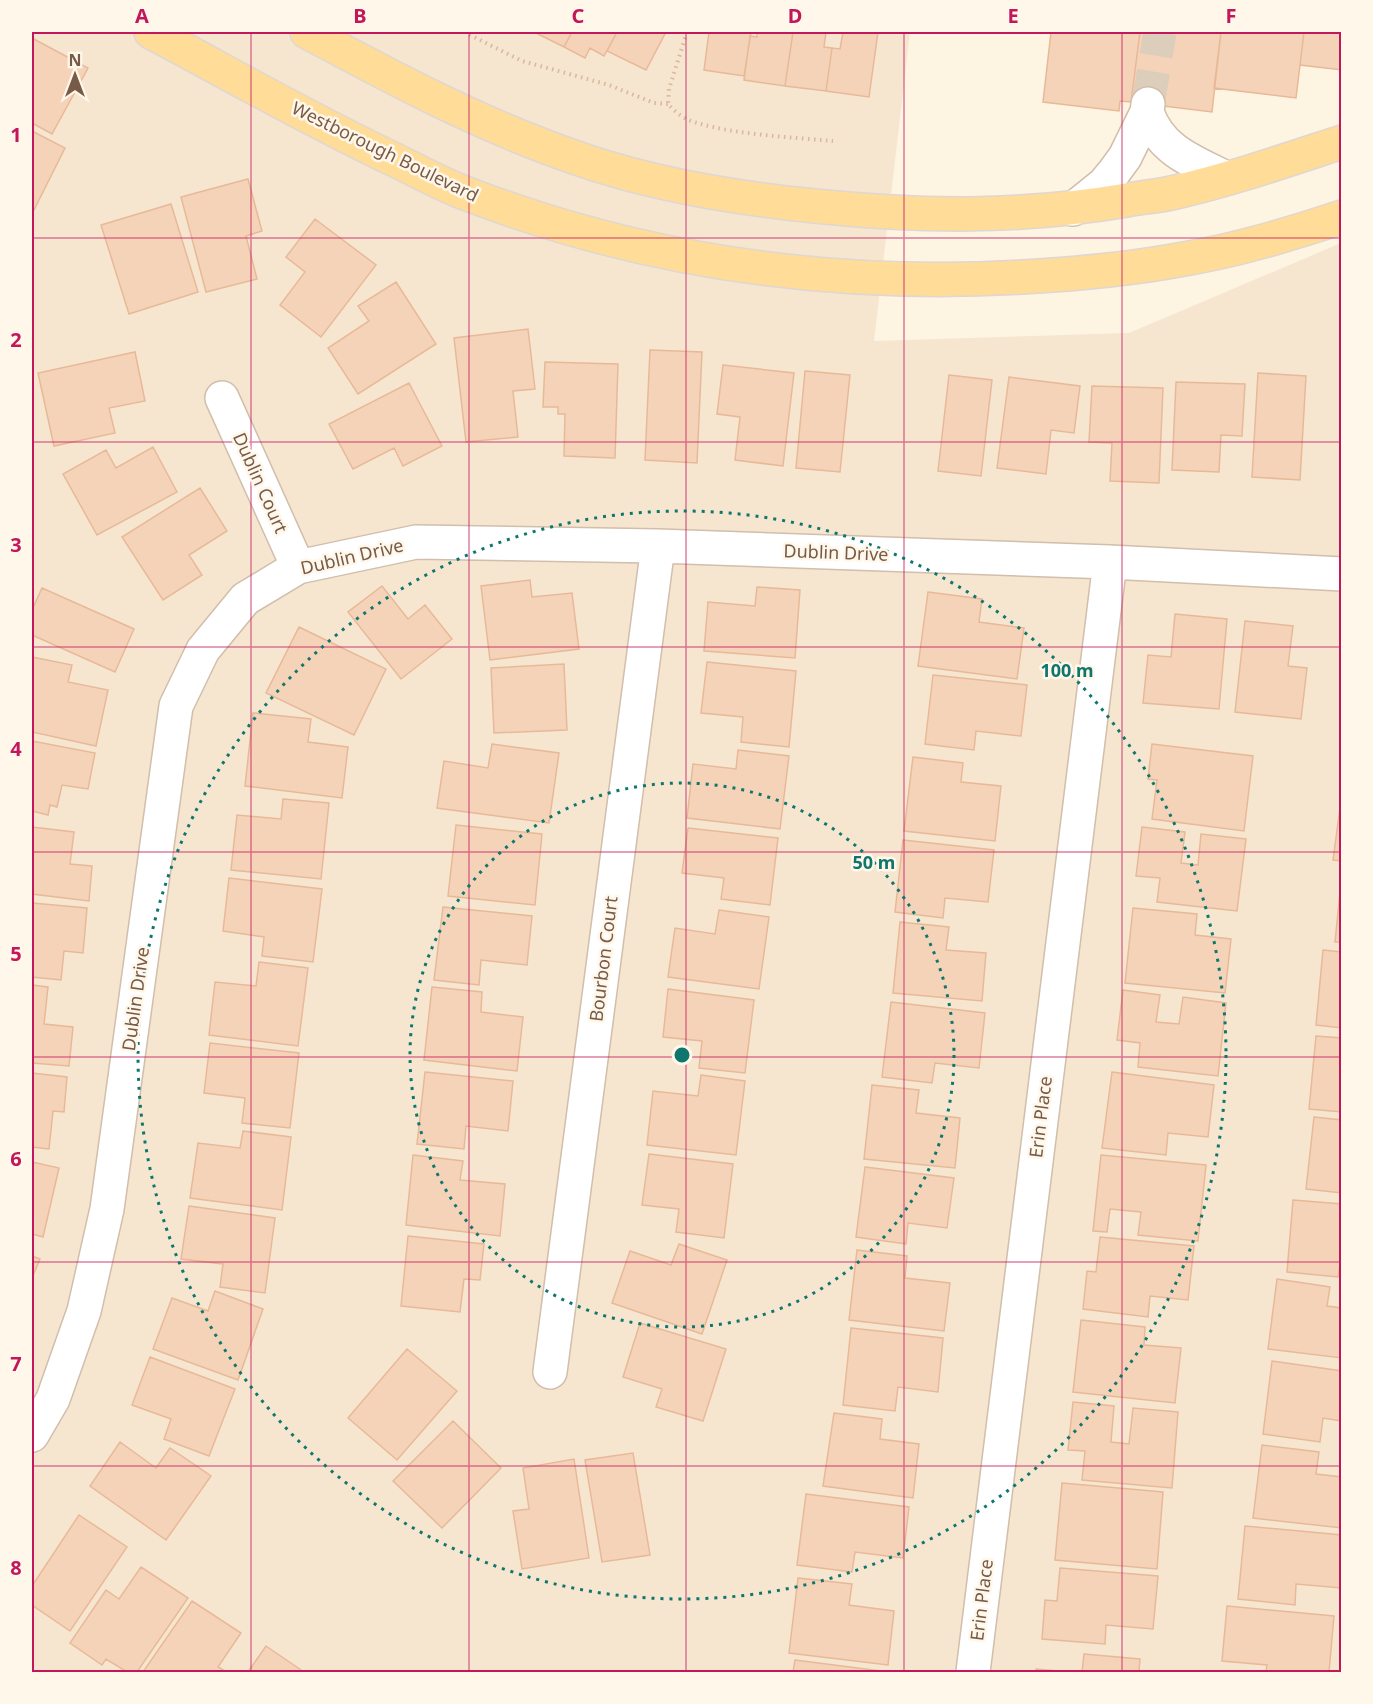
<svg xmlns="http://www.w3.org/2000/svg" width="1373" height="1704" viewBox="0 0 1373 1704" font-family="'Noto Sans',sans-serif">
<rect width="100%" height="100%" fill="#fef4e2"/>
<path fill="#f6e6d0" d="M32 32H910L874 341 1129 333 1341 243V1672H32Z"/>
<path fill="#f5d3b8" stroke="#e8b998" stroke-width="1.5" d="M534 32H572L564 47Z
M572 32H617L604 56 590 48 585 58 564 47Z
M617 32H666L646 70 607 51Z
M709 32H751L744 76 704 70Z
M757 32H793L785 86 744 80 750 36 757 37Z
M793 32H826L824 47 832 48 826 91 785 86Z
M843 32H878L869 97 826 91 832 48 840 49Z
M1051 32H1140L1131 102 1120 101 1119 111 1043 102Z
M1140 32H1221L1212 112 1131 102Z
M1221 32H1304L1296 98 1214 88Z
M1304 32H1342V70L1300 65Z
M32 38 88 68 52 134 32 123Z
M32 131 65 148 32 214Z
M248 179 262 231 246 236 257 279 206 292 181 197Z
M171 204 198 292 129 314 101 225Z
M315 219 376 265 321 337 280 305 305 272 286 257Z
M396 282 436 344 358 394 328 348 369 321 358 306Z
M528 329 535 389 513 391 518 437 466 442 454 338Z
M650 350 702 352 697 463 645 460Z
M135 352 145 401 109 408 115 433 54 446 38 373Z
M545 362 618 364 615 458 564 456 565 414H558V407H543Z
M723 365 794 373 783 466 735 460 740 417 717 414Z
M805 371 850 375 840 472 796 468Z
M1258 373 1306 376 1300 480 1252 477Z
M949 375 992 380 981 476 938 471Z
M1009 377 1080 386 1074 433 1051 430 1046 474 997 468Z
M1176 382 1245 384 1242 436 1221 435 1219 472 1172 470Z
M409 383 442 446 403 466 394 448 353 469 329 424Z
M1092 386 1163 388 1159 483 1110 481 1112 443 1089 442Z
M153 447 177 492 97 535 63 474 106 450 116 468Z
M200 488 227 531 189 555 202 575 163 600 122 537Z
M530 580 532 597 572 593 579 649 490 660 481 586Z
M382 586 408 619 425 605 452 639 401 679 348 612Z
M757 587 800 590 795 658 704 651 708 602 755 606Z
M42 588 134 629 115 672 32 635V610Z
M928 592 982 599 979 622 1024 628 1017 679 918 666Z
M1175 614 1227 619 1219 709 1143 703 1148 655 1171 657Z
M1245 621 1293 626 1288 666 1307 668 1301 719 1235 712Z
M299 627 386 669 354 735 266 693Z
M32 657 72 665 68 682 108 690 96 746 32 732Z
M707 662 796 671 789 747 741 742 743 717 701 713Z
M564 664 567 730 494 733 491 668Z
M933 675 1027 685 1021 736 976 731 974 750 925 744Z
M253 713 311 719 308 742 348 747 342 798 245 786Z
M32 741 95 753 88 789 62 785 57 807 50 805 48 815 32 811Z
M492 744 559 753 549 823 437 808 444 761 488 768Z
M1152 744 1253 756 1244 831 1152 819 1157 780 1148 779Z
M738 750 789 756 780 829 687 818 693 764 736 769Z
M913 757 963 763 961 782 1001 786 995 841 904 831Z
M1342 793V861L1333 860Z
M283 799 329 803 321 879 231 870 237 815 281 819Z
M456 825 542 834 535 905 448 896Z
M32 827 74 832 70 864 92 866 89 901 32 894Z
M1142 827 1185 832 1181 863 1198 865 1201 834 1246 839 1237 911 1157 902 1160 878 1136 876Z
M688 828 778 838 770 905 721 899 724 878 682 873Z
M903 840 994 850 988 902 945 898 943 918 895 912Z
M1342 873V942H1335Z
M229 878 322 889 313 962 262 956 264 937 223 931Z
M32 903 87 908 83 953 64 951 61 980 32 977Z
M443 907 532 916 527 965 481 960 479 985 434 980Z
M1133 908 1197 914 1195 935 1231 939 1225 993 1125 983Z
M719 910 769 917 759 989 668 977 675 928 715 934Z
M900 922 949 927 946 950 986 953 982 1001 893 993Z
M1323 950 1342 952V1028L1316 1025Z
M259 962 308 968 298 1046 209 1035 215 982 256 986Z
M32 985 48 987 44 1024 73 1027 69 1066 32 1063Z
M432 987 482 992 481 1012 523 1017 517 1071 424 1060Z
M668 989 754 1000 745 1073 699 1068 702 1041 663 1037Z
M1123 990 1160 995 1156 1022 1179 1024 1183 997 1226 1003 1218 1076 1138 1067 1140 1043 1117 1040Z
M891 1002 985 1013 979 1068 935 1063 932 1083 882 1077Z
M1316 1036 1342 1038V1112L1309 1109Z
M210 1043 299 1053 290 1128 242 1123 245 1098 204 1093Z
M425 1072 513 1081 508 1131 466 1126 464 1149 417 1144Z
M1112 1072 1214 1085 1208 1137 1168 1133 1166 1155 1102 1148Z
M32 1073 67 1077 64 1112 53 1111 49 1149 32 1147Z
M701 1075 745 1081 736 1155 647 1145 653 1091 698 1096Z
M872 1085 919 1090 916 1113 960 1118 955 1168 864 1159Z
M1314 1117 1342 1120V1193L1306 1189Z
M243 1131 291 1137 282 1210 190 1198 198 1143 240 1148Z
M649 1154 733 1164 724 1238 676 1232 679 1209 642 1205Z
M413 1155 463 1161 460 1180 505 1184 500 1236 406 1225Z
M1101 1155 1206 1165 1198 1241 1138 1235 1141 1212 1110 1209 1107 1232 1093 1231Z
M32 1162 59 1168 43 1237 32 1234Z
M865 1167 954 1178 947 1228 908 1223 906 1244 856 1237Z
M1293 1200 1342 1204V1254L1338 1277 1287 1272Z
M189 1206 275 1218 265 1293 220 1287 223 1264 181 1259Z
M408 1236 484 1244 480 1280 464 1279 460 1312 401 1306Z
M1100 1237 1194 1246 1188 1300 1150 1296 1148 1317 1083 1309 1087 1271 1096 1272Z
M679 1244 727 1260 702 1334 612 1303 630 1251 671 1265Z
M857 1250 907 1256 905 1278 950 1283 944 1331 849 1320Z
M32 1256 40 1259 32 1278Z
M1277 1279 1330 1287 1327 1306 1342 1308V1358L1268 1349Z
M215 1291 263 1309 238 1380 153 1349 172 1298 208 1311Z
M1081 1320 1145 1327 1144 1345 1181 1348 1175 1403 1073 1392Z
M640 1323 726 1349 703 1421 656 1407 662 1389 623 1377Z
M851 1328 943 1338 938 1392 898 1387 895 1411 843 1405Z
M407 1349 457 1391 397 1460 348 1418Z
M150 1357 235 1389 209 1456 164 1439 171 1419 132 1405Z
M1272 1361 1342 1371V1421L1323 1418 1320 1442 1263 1434Z
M1073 1402 1114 1406 1111 1442 1129 1444 1133 1408 1178 1412 1172 1488 1082 1480 1085 1451 1068 1450Z
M834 1413 882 1419 880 1439 919 1444 913 1498 823 1486Z
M453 1421 501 1468 442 1528 393 1481Z
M120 1442 156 1468 170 1448 211 1476 166 1540 90 1486Z
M1262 1445 1319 1452 1316 1474 1342 1477V1528L1253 1518Z
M633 1453 650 1555 602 1562 585 1460Z
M574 1459 589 1558 522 1569 513 1511 529 1509 523 1468Z
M1062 1483 1163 1492 1157 1569 1055 1560Z
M806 1494 909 1507 903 1558 855 1552 852 1572 797 1565Z
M79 1515 127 1547 70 1631 32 1605V1586Z
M1245 1526 1342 1535 1341 1588 1296 1584 1295 1605 1238 1599Z
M141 1567 188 1598 137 1672H127L106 1659 102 1665 70 1643 106 1590 119 1599Z
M1060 1568 1158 1576 1153 1629 1106 1625 1105 1644 1042 1639 1045 1600 1057 1601Z
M798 1578 852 1584 849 1605 894 1611 888 1665 789 1653Z
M192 1601 241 1633 218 1667 227 1672H143Z
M1227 1606 1334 1616 1329 1672H1266L1267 1665 1222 1661Z
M266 1646 304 1672H248Z
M1084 1654 1140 1659 1139 1672H1082Z
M795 1660 889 1672H793Z
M1036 1669 1070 1672H1036Z"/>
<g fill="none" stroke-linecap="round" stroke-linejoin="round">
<path stroke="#dccebb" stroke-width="33" stroke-dasharray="33 16" stroke-linecap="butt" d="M1148 104 1160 32"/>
<defs>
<path id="minor" d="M1147 112C1160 150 1192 161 1226 178
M1073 209 1104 184 1114 172 1125 157 1147 112 1148 104
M222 398 298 567
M550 1372 658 546
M32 1435 53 1399 84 1311 107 1209 176 706 203 650 245 599 298 567 416 542 658 546 1110 562 1342 574
M973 1672 1110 562"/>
<path id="major" d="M151 32C232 75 312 121 395 160 415 170 436 181 457 190 638 261 829 288 1022 277 1076 274 1131 269 1184 259 1238 250 1290 234 1342 217
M307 32C393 78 479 124 571 156 648 184 734 198 815 206 922 217 1021 218 1127 200 1143 197 1160 196 1176 192 1232 179 1287 160 1342 142"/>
</defs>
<use href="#minor" stroke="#d1beab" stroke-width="36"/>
<use href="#major" stroke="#ded7d3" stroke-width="36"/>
<path stroke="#dab69b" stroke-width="4" stroke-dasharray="1.5 4.5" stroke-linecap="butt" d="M464 32 522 61 609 85 654 103 668 104
M687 32 669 89 668 104C675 112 684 119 694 122 736 135 789 137 833 141"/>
<use href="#minor" stroke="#fff" stroke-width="33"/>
<use href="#major" stroke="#ffdc98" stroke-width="33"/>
</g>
<path fill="none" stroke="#c2185b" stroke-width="1.5" stroke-opacity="0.55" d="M251 32V1672M469 32V1672M686 32V1672M904 32V1672M1122 32V1672M32 238H1342M32 442H1342M32 647H1342M32 852H1342M32 1057H1342M32 1262H1342M32 1466H1342"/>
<g fill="none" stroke="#0f766e" stroke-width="3" stroke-dasharray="3 6">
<circle cx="682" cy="1055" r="272"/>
<circle cx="682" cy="1055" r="544"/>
</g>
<g text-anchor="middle" stroke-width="5" stroke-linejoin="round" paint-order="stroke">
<g font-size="18" fill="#775a47" stroke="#fff7ea">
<text transform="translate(385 152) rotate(26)" y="6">Westborough Boulevard</text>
<text transform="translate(260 483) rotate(66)" y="6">Dublin Court</text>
<text transform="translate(836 553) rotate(2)" y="6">Dublin Drive</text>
<text transform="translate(352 557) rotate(-13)" y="6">Dublin Drive</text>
<text transform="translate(604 959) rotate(-83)" y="6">Bourbon Court</text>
<text transform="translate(136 999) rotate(-82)" y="6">Dublin Drive</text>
<text transform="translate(1041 1117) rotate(-83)" y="6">Erin Place</text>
<text transform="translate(982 1600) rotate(-83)" y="6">Erin Place</text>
</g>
</g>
<circle cx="682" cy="1055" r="9" fill="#0f766e" stroke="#fff7ea" stroke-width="3"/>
<g font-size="18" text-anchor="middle" font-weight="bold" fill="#0f766e" stroke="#fff7ea" stroke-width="5" stroke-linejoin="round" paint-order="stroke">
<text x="1067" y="677">100 m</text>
<text x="874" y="869">50 m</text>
</g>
<rect width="1373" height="1704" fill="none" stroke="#fff7ea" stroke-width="66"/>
<g transform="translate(75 75)" stroke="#fff7ea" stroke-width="4.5" paint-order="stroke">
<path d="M0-4.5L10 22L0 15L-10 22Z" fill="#775a47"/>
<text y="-9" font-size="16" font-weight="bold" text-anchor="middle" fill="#775a47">N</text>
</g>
<rect x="33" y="33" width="1307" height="1638" fill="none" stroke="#c2185b" stroke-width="2"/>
<g font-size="20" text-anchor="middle" font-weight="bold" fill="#c2185b">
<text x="142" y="23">A</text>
<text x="360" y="23">B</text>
<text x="578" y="23">C</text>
<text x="795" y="23">D</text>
<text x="1013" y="23">E</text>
<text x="1231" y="23">F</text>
<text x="16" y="142">1</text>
<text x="16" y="347">2</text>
<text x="16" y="552">3</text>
<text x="16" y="756">4</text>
<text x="16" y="961">5</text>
<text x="16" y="1166">6</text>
<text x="16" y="1371">7</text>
<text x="16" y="1575">8</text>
</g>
</svg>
